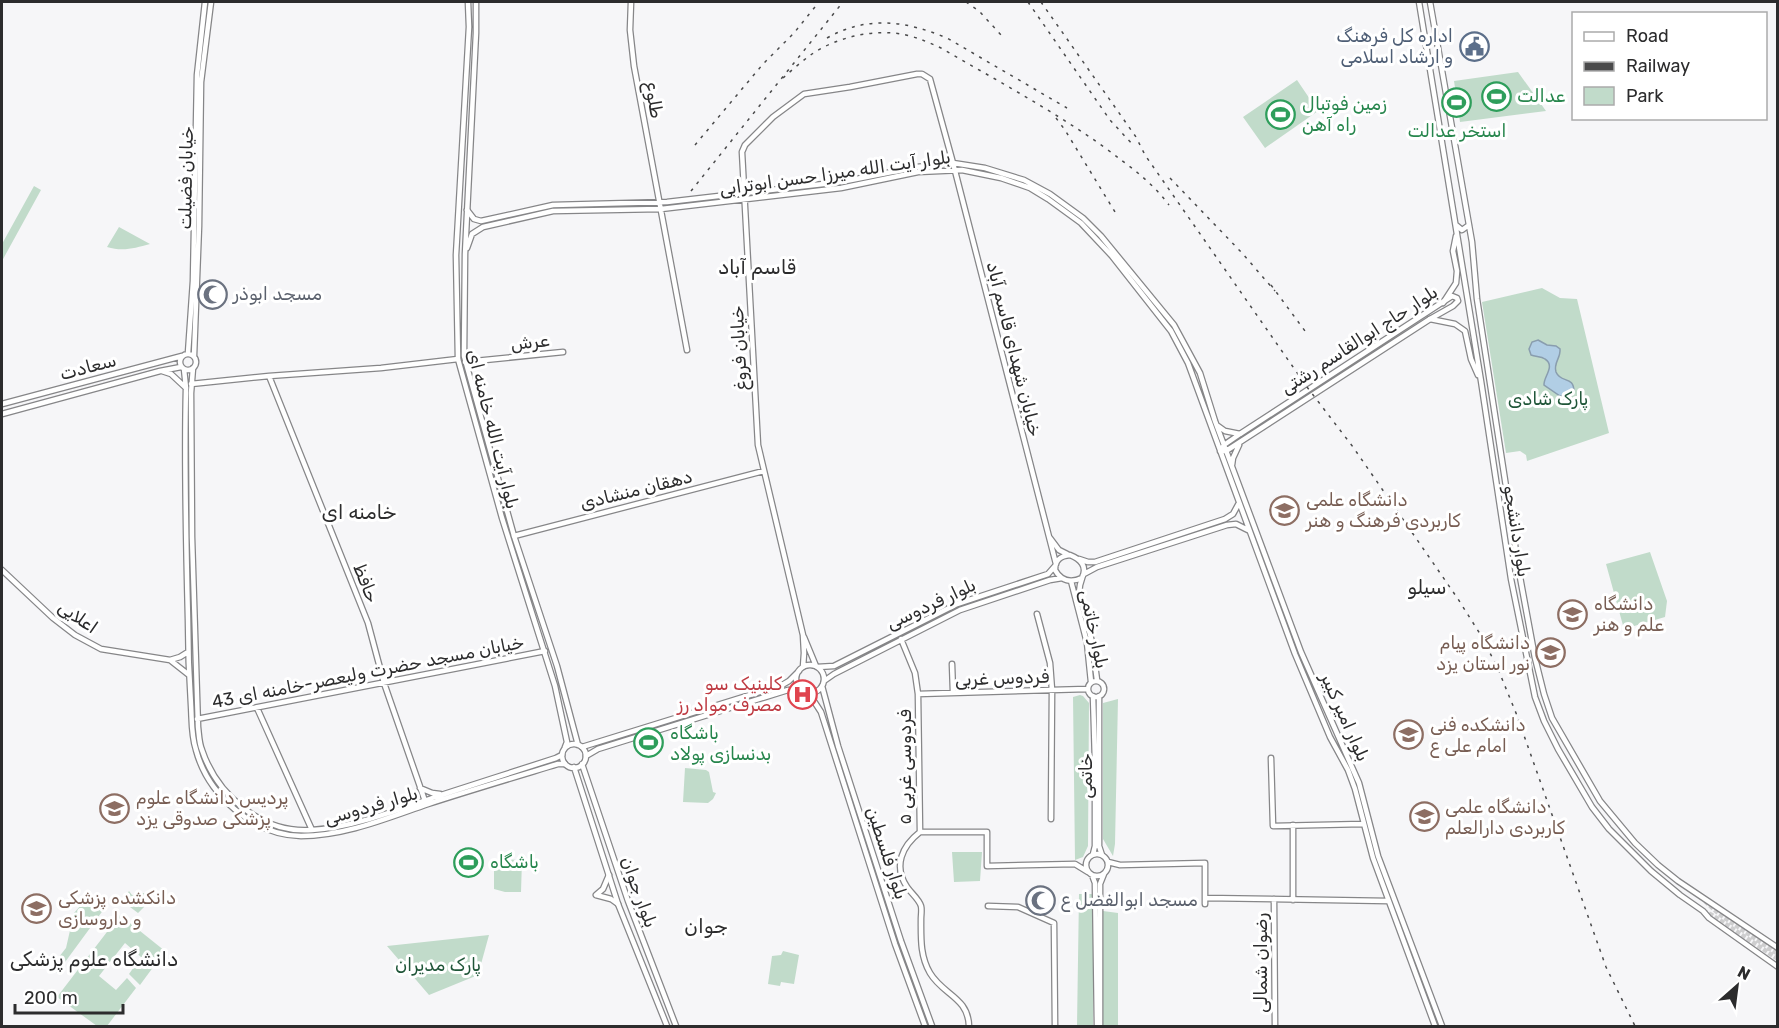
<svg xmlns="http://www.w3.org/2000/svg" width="1779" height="1028" viewBox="0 0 1779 1028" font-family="Rubik,Cairo,sans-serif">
<rect width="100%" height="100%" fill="#f6f6f8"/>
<path fill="#c1dbca" d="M1518 72 1546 111 1460 122 1454 81Z
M1297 80 1318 111 1265 148 1243 117Z
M34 186 41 190 2 261V244Z
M119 227 150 244C135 248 123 252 107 247Z
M1542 288 1560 298 1577 299 1609 433 1527 461 1526 455 1520 451 1506 453 1482 302Z
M1650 552 1667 601 1665 617 1624 629 1606 564Z
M1080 695 1083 696 1089 703 1088 846 1083 857 1075 860 1073 697Z
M1118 699 1115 844 1113 856 1103 839V703Z
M685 768 706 770 709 772 713 792 716 793 713 799 708 803 683 802Z
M952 852H982L980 881 954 882Z
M494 859 522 860 521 892H505L494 889Z
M129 891 132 895 150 892 153 898 138 913 122 901Z
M1079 894H1093V1026H1077Z
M88 897 104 909 57 973 51 967 66 948 74 913Z
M1103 911 1118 913V1026H1102Z
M120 915 165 951 140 985 129 974 141 957 125 943 99 976 116 990 127 978 136 988 107 1026H97L57 997Z
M489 935 478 975 429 995 387 946Z
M783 951 799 955 794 984 781 982 780 986 768 984 772 956 781 955Z"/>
<path fill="#b1cee5" stroke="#899dae" stroke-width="1.5" d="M1538 340 1547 345 1556 346 1560 349C1561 358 1553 363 1556 372 1561 384 1574 375 1574 392L1571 396H1560L1544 385C1543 377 1556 366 1545 359 1541 356 1536 357 1531 355L1529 349 1532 342Z"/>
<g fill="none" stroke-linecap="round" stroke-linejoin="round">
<path stroke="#cececf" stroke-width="4.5" stroke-dasharray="4.5 2" stroke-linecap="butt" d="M1705 901 1719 914 1778 954
M1703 911 1712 915 1778 959"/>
<defs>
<path id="secondary" d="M631 2 630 30 634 66 687 350
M467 210 474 219 481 221 553 205 667 202 841 182 917 167 953 163 985 168 1024 180 1050 194 1083 218 1101 236 1174 325 1200 373 1215 421 1301 652 1359 783 1378 856 1442 1026
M467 248 472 234 483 227 553 211 661 209 841 188 918 172 962 170 1001 178 1030 188 1048 199 1081 223 1112 256 1171 331 1188 363 1295 654 1330 737 1348 770 1355 789 1373 858 1435 1026
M1452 296 1457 298 1458 301 1453 306 1430 319 1226 451H1220L1224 445 1240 434Z
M188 353 193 281 197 75 205 2
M180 362a8 8 0 1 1 16 0a8 8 0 1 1-16 0Z
M194 356 199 226 201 82 211 2
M465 362 563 352
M193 368 191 393 192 537 198 727C199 735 199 743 202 750 217 795 262 834 312 830 353 827 395 811 435 797 475 784 516 771 556 758L562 755
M184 369 186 388C184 464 186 542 188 619 188 647 189 676 191 705 192 720 191 735 196 750 208 795 253 835 301 836 345 836 387 818 428 804 471 790 515 777 558 764H565
M162 371 171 374 186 388
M269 376 368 623 384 683 425 801
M191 384 269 376 381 368 458 359
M2 404 182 356
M2 414 160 371 181 367
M1218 426 1225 431 1240 434
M1232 465 1233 458 1239 445
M514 536 764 471
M1050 538 1059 550 1067 554
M1070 555C1080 559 1088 566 1082 578 1071 583 1061 581 1055 570 1055 560 1060 556 1070 555Z
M1079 559 1088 562H1095L1225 519 1233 514 1239 503
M2 570 53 618 75 635 101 649 170 660 189 675
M1084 574 1097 567 1227 525 1236 524 1248 530
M1083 575 1080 585 1079 593 1092 642 1097 680
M1071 581 1087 643 1091 682
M1037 614 1050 663 1052 690 1051 819
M804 637 816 666
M901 639 915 673 918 694 920 832
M170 660 180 657 188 652
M952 664 953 692
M796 679a14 14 0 1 1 28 0a14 14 0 1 1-28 0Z
M803 667 804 653 803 635 758 445 742 152 745 145 773 117 804 94 850 87 917 74H922L930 79 953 163 1056 564
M817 667 834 666 957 604 1048 574 1055 566
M1088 689a8 8 0 1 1 16 0a8 8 0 1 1-16 0Z
M824 681 834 674 960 610 1050 580 1062 578
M822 686 838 746 901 941 932 1026
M808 692 821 712 895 944 925 1026
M918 694 1087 689
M1093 696 1095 761V846L1093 854
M1099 696V846L1102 855
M257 708 312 830
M197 719 545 651
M582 747 782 685 789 681 799 671
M586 756 598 749 788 690 803 691
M1271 758 1273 826 1363 824
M420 788 432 793 440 794
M1293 825V900
M920 832C902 846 893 866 907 887 911 893 919 899 921 906 922 910 921 915 921 919 921 938 920 956 930 973 943 995 968 997 969 1026
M920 832H987V866L1075 864 1088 872
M1086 865a11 11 0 1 1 22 0a11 11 0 1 1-22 0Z
M1108 862 1120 865 1205 863V904
M1092 875 1095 883 1097 1026
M596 895 611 899 618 904
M596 895 603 889 609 875
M1205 898 1388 901
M1274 899 1275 1026
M988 906 1018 907 1054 923 1055 1026
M1100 1026V884L1104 874"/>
<path id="primary" d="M468 2 469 27 456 255 458 359 502 518 555 686 567 742 565 747
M476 2V33L465 254 464 356 514 536 557 666 578 745
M1419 2 1481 381 1511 579 1535 697 1544 721 1558 749 1592 807 1609 829 1651 871 1680 895 1703 911 1709 918 1778 967
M1430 2 1472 242 1477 299 1520 577 1535 658 1544 694 1552 718 1600 801 1635 843 1658 865 1678 881 1778 948
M1456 225 1462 230 1469 225
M1443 303 1456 283 1457 271 1453 251 1456 236
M1430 319 1455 324 1465 331 1471 359 1478 375
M562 756a12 12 0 1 1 24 0a12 12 0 1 1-24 0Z
M582 764 628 901 676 1026
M574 767 618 904 667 1026"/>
</defs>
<use href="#secondary" stroke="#868688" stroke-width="7"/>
<use href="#primary" stroke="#868688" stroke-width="7"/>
<use href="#secondary" stroke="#fff" stroke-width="4.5"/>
<use href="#primary" stroke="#fff" stroke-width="4.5"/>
<path stroke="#4a4a4b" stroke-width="1.5" stroke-dasharray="3 6" stroke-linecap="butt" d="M966 2 979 11 1002 36
M1028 2 1110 120 1134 146
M1041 2 1136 137 1145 155 1307 387 1353 447 1458 599 1482 637 1498 669 1516 713 1606 967 1635 1026
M827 38C868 15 906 21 947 38L1067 108
M783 78C792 70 802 61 812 54 837 37 876 28 906 35 919 38 930 43 941 48 996 80 1052 110 1104 147 1130 167 1149 179 1169 205
M1056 118 1065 130 1115 212
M695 145 763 64 794 33 819 2
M1170 178 1242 253 1275 291
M691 191 843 2
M1271 285 1305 331"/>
</g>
<defs>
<symbol id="civic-ring" viewBox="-11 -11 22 22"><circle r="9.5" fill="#fff" stroke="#5c6f8a" stroke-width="1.5"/><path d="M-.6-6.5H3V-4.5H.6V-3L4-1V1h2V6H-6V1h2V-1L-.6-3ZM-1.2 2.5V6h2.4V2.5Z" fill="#5c6f8a"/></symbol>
<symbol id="stadium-ring" viewBox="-11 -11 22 22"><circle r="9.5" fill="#fff" stroke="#2e9e5b" stroke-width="1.5"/><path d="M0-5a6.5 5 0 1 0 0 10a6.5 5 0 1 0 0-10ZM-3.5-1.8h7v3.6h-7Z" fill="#2e9e5b"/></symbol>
<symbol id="mosque-ring" viewBox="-11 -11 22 22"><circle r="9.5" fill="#fff" stroke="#6b7280" stroke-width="1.5"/><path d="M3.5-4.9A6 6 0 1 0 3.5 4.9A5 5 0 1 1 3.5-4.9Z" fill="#6b7280"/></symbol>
<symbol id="university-ring" viewBox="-11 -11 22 22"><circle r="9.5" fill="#fff" stroke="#8d6e63" stroke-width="1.5"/><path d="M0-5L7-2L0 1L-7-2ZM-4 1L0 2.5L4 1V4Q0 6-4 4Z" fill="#8d6e63"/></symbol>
<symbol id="hospital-ring" viewBox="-11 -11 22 22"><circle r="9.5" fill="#fff" stroke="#e0444e" stroke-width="1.5"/><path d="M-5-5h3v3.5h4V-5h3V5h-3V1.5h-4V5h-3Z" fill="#e0444e"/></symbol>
</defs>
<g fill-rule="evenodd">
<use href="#civic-ring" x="1458" y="30" width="33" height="33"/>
<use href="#stadium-ring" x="1480" y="80" width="33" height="33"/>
<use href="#stadium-ring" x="1440" y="86" width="33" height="33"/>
<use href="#stadium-ring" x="1264" y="98" width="33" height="33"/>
<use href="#mosque-ring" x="196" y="278" width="33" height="33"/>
<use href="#university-ring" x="1268" y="494" width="33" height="33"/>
<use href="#university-ring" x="1556" y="598" width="33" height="33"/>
<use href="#university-ring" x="1534" y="636" width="33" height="33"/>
<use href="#hospital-ring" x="786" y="678" width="33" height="33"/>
<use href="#university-ring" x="1392" y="718" width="33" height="33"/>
<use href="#stadium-ring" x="632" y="726" width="33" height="33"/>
<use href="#university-ring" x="98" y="792" width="33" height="33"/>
<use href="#university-ring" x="1408" y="800" width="33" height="33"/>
<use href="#stadium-ring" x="452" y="846" width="33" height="33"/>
<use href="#mosque-ring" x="1024" y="884" width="33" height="33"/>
<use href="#university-ring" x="20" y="892" width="33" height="33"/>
</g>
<g text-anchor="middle" stroke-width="6" stroke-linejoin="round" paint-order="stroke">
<g font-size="18" fill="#4e5e75" stroke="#fff" text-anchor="end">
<text x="1453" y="42">اداره کل فرهنگ<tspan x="1453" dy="21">و ارشاد اسلامی</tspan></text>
</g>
<g font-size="18" fill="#27864d" stroke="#fff" text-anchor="start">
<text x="1517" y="102">عدالت</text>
<text x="1302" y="110">زمین فوتبال<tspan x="1302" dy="21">راه آهن</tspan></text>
<text x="1457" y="137" text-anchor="middle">استخر عدالت</text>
<text x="670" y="739">باشگاه<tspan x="670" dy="21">بدنسازی پولاد</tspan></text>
<text x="490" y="868">باشگاه</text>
</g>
<g font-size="18" fill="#2c2c2d" stroke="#fff">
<text transform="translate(654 100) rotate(80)" y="6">طلوع</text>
<text transform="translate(835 173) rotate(-8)" y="6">بلوار آیت الله میرزا حسن ابوترابی</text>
<text transform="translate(186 178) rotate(-89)" y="6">خیابان فضیلت</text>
<text transform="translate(1359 340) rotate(-33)" y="6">بلوار حاج ابوالقاسم رشتی</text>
<text transform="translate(530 342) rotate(-6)" y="6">عرش</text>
<text transform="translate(739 348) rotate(-93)" y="6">خیابان فروغ</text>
<text transform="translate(1014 349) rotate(76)" y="6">خیابان شهدای قاسم آباد</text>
<text transform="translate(88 367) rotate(-15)" y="6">سعادت</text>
<text transform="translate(493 429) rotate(76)" y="6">بلوار آیت الله خامنه ای</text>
<text transform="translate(636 490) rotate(-14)" y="6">دهقان منشادی</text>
<text transform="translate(1517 531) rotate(81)" y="6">بلوار دانشجو</text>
<text transform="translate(366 583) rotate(68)" y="6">حافظ</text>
<text transform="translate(931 604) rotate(-25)" y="6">بلوار فردوسی</text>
<text transform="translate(78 617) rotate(35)" y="6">اعلایی</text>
<text transform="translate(1094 629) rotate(78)" y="6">بلوار خاتمی</text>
<text transform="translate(368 672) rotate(-11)" y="6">خیابان مسجد حضرت ولیعصر-خامنه ای 43</text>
<text transform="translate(1002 678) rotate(-2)" y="6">فردوس غربی</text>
<text transform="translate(1345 717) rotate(66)" y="6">بلوار امیر کبیر</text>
<text transform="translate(905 767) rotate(-90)" y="6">فردوسی غربی ۵</text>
<text transform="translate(1086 776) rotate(-90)" y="6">خاتمی</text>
<text transform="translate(371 806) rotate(-16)" y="6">بلوار فردوسی</text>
<text transform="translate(887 853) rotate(72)" y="6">بلوار فلسطین</text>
<text transform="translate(639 892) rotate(70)" y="6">بلوار جوان</text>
<text transform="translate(1261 963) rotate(-90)" y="6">رضوان شمالی</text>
</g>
<g font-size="18" fill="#5b616d" stroke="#fff" text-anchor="start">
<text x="233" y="300">مسجد ابوذر</text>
<text x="1061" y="906">مسجد ابوالفضل ع</text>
</g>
<g font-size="18" fill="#1f5538" stroke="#fff">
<text x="1548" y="405">پارک شادی</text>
<text x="438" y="971">پارک مدیران</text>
</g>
<g font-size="18" fill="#785e54" stroke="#fff" text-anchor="start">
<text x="1306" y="506">دانشگاه علمی<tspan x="1306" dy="21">کاربردی فرهنگ و هنر</tspan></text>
<text x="1594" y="610">دانشگاه<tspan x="1594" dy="21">علم و هنر</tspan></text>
<text x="1530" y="649" text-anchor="end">دانشگاه پیام<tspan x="1530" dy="21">نور استان یزد</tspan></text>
<text x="1430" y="731">دانشکده فنی<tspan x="1430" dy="21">امام علی ع</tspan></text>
<text x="136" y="804">پردیس دانشگاه علوم<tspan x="136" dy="21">پزشکی صدوقی یزد</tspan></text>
<text x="1445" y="813">دانشگاه علمی<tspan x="1445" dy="21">کاربردی دارالعلم</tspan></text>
<text x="58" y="904">دانکشده پزشکی<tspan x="58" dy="21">و داروسازی</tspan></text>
</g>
<g font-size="18" fill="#be3a42" stroke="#fff" text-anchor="end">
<text x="782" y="690">کلینیک سو<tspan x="782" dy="21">مصرف مواد رز</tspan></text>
</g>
<g font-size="20" fill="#2c2c2d" stroke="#fff">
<text x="757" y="274">قاسم آباد</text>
<text x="359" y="519">خامنه ای</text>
<text x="1427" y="594">سیلو</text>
<text x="706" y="933">جوان</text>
<text x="94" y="966">دانشگاه علوم پزشکی</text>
</g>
</g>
<rect width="1779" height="1028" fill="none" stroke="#2c2c2d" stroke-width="6"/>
<rect x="1572" y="12" width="195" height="108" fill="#ffffff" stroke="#ababab" stroke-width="1.5"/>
<rect x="1584" y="32" width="30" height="9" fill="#ffffff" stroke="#ababab" stroke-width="1.5"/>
<text x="1626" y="42" font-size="18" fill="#2c2c2d">Road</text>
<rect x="1584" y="62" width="30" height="9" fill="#4a4a4b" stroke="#ababab" stroke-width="1.5"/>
<text x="1626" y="72" font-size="18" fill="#2c2c2d">Railway</text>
<rect x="1584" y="87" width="30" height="18" fill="#c1dbca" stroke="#ababab" stroke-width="1.5"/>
<text x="1626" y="102" font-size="18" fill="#2c2c2d">Park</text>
<g transform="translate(1737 986) rotate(28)" stroke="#ffffff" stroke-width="4.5" paint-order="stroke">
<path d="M0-4.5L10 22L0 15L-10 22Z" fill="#2c2c2d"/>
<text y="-9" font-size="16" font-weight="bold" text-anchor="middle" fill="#2c2c2d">N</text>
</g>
<path d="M15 1004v9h108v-9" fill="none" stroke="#2c2c2d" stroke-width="3"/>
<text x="24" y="1004" font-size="18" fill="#2c2c2d" stroke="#ffffff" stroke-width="4.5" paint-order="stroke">200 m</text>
</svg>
